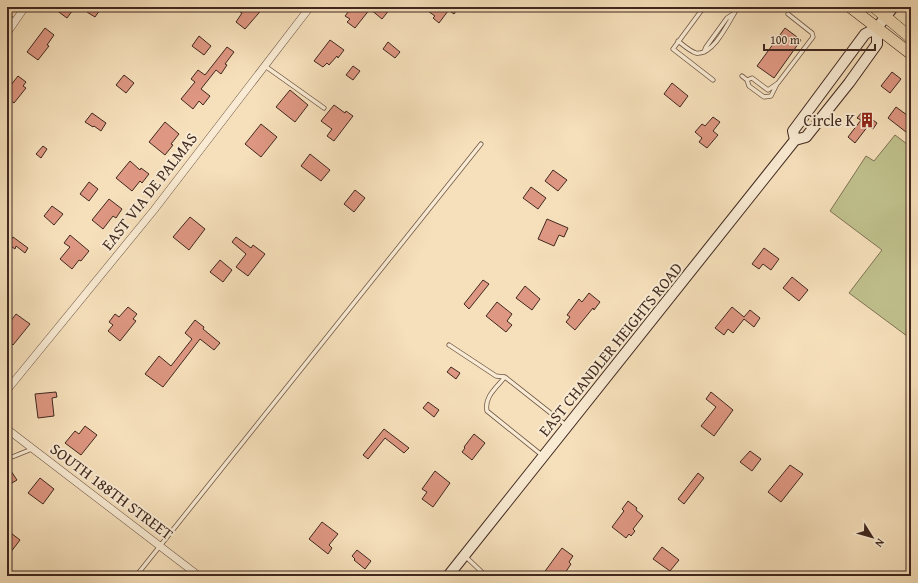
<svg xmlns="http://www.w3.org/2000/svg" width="918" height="583" viewBox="0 0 918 583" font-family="'Gentium Book Plus',serif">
<rect width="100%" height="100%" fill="#f6e0bb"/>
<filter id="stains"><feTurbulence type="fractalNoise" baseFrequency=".005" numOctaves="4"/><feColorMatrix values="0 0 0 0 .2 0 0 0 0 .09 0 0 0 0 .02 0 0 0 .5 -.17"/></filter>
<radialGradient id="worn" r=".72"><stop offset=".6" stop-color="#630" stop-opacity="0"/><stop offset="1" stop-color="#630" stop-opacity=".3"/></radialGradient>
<path fill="#c0c18d" stroke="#807456" d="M895 135 911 147V339L849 293 882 250 830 211 866 156 874 161Z"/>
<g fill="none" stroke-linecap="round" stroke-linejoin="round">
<path stroke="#788175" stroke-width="2" d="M826 7 834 10H841"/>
</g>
<path fill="#de9782" stroke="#40281f" d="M52 7H75L67 18Z
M91 7H102L95 17 87 12Z
M243 7H264L245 29 236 22 242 13 240 12Z
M352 7H387L390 9 382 19 370 9 355 28 347 22 350 19 345 16Z
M422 7H444L448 11 439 23 433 18 435 16Z
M444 7H459L454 14Z
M45 28 54 35 47 45 49 46 38 60 27 52Z
M785 28 801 40 774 78 757 66Z
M199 36 211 46 204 55 192 46Z
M330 40 344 50 338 58 337 56 329 65 327 63 323 67 314 61Z
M388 42 400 52 395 58 383 49Z
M227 47 234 52 225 64 227 65 221 74 216 70 201 89 210 96 203 105 199 101 193 109 181 99 195 82 191 79 198 70 205 75Z
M353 66 360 71 353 80 346 75Z
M892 72 901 79 890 93 881 86Z
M124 75 134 83 126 93 116 85Z
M18 76 26 82 23 86 26 88 14 103 7 98V90Z
M672 83 688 96 680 107 664 94Z
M290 90 308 105 295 122 276 107Z
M334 105 345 113 346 111 353 116 334 141 327 136 332 129 321 121Z
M896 107 911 118V125L906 132 888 118Z
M862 112 877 123 873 129 868 126 855 143 848 137 861 120 857 118Z
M92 113 106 123 101 131 94 126 93 127 85 122Z
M713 117 720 122 713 131 718 135 707 148 699 142 702 138 695 132 702 124 705 126Z
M165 122 179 134 171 144 173 145 165 155 149 142Z
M261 124 277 137 261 157 245 144Z
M43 146 47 149 41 158 36 154Z
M310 154 330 170 321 181 301 166Z
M130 161 140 170 141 168 149 174 142 183 140 181 132 191 116 178Z
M553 170 567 180 558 191 545 181Z
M89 182 98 189 89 201 80 194Z
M531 187 546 198 538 209 523 198Z
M355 190 365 198 354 212 344 204Z
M109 199 122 209 116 218 113 216 103 229 92 220Z
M52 206 63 214 54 225 44 216Z
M190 217 205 229 189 250 173 237Z
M547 219 568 228 564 237 559 235 554 246 538 239Z
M70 235 89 251 81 261 79 260 72 269 60 259 70 247 64 243Z
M13 237 28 248 25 253 16 246 15 249 8 244Z
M236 237 251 248 253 245 265 254 248 276 236 267 246 254 232 242Z
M764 248 779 259 771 270 763 264 759 269 752 264Z
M220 260 232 270 223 282 210 272Z
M792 277 808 290 799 301 783 288Z
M483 280 489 284 469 309 464 304Z
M525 286 540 299 532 310 516 298Z
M589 293 600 302 594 310 593 308 575 330 566 322 570 317 567 315 579 299 582 302Z
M497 302 512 314 507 321 512 325 506 332 486 316Z
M128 307 137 314 133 319 136 321 120 341 108 331 113 325 109 322 115 314 119 317Z
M732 307 744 317 750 310 760 318 754 327 744 319 733 333 728 329 724 335 715 328Z
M16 314 30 324 13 345 7 340V326Z
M195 320 204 327 203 329 220 343 214 350 200 339 163 387 145 374 159 356 171 366 192 339 185 333Z
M451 367 460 373 456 379 447 372Z
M56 392 57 397 52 398 54 416 38 418 35 394Z
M711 392 733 410 714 436 701 426 716 407 706 399Z
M428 402 439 410 434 417 423 408Z
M85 426 97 435 81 455 65 443 75 431 79 434Z
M384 429 409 448 404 453 385 438 368 459 363 455Z
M474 434 485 443 472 460 462 452 465 448 464 447Z
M750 451 761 459 752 471 740 462Z
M7 465 17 480 7 486Z
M790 465 803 474 781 502 768 492Z
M435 471 450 483 433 507 422 499 427 492 422 489Z
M698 473 704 478 684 504 678 499Z
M40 478 54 489 43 504 28 493Z
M628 501 637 508 636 510 643 516 633 529 635 531 631 536 629 534 626 538 612 527 624 511 622 509Z
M322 522 338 534 329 545 332 548 328 554 309 539Z
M7 530 20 540 7 557Z
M662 547 679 560 670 571 653 559Z
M562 548 573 556 569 562 571 564 563 576 560 574 558 576H546L543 574Z
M357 550 371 561 365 569 354 560 355 559 352 556Z"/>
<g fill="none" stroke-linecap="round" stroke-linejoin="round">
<defs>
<path id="service" d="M704 7 673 49 713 80
M7 15 15 22
M678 41C683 45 691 52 696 53 714 56 730 19 738 7
M704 52 706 47 727 18 733 14
M265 66 324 108
M742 76 747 80 749 86 764 97 771 96 777 84
M747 80 752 78 768 90 778 83 813 37 812 33 788 14
M449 345 496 376 505 377 567 426
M505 377C496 388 484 397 487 411L543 456
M7 459 32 449
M465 556 486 576
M136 576 481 144"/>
<path id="minor" d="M7 33 25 7
M7 390 154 210 310 7
M7 429 199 576"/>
<path id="secondary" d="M795 140 793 131 865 34 877 28 893 7
M448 576 795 140 806 137 849 83 877 44V28"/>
<path id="primary" d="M850 7 911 54
M874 7 911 38"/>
</defs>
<use href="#service" stroke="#6e5646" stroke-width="5"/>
<use href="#minor" stroke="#6e5646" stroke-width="8"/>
<use href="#secondary" stroke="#40281f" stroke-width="12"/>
<use href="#primary" stroke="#40281f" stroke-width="12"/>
<use href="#service" stroke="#f9ebd3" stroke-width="3.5"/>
<use href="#minor" stroke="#f9ebd3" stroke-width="7"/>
<use href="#secondary" stroke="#f9ebd3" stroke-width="10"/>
<use href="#primary" stroke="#f6e0bb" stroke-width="11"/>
</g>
<defs>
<symbol id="building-bare" viewBox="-9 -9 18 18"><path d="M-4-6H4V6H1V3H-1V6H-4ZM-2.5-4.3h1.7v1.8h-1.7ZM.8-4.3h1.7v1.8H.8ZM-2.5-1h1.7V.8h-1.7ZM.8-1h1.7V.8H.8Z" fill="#8f2418" stroke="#f9ebd3" stroke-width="2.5" paint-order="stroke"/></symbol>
</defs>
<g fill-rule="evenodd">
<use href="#building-bare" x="856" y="109" width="22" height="22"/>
</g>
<g text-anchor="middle" stroke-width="4" stroke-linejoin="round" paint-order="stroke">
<g font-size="16" fill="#40281f" stroke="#f9ebd3" text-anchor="end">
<text x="855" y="126">Circle K</text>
</g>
<g font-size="16" fill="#40281f" stroke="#f9ebd3">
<text transform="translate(149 191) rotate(-52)" y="6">EAST VIA DE PALMAS</text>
<text transform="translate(610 349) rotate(-51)" y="6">EAST CHANDLER HEIGHTS ROAD</text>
<text transform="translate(112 491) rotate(37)" y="6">SOUTH 188TH STREET</text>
</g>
</g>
<rect width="918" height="583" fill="none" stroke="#f6e0bb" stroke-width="24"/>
<rect x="8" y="8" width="902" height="567" fill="none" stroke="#40281f" stroke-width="2"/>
<rect x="12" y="12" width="894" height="559" fill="none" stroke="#40281f"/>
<g transform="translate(872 537) rotate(127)" stroke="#f9ebd3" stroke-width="3" paint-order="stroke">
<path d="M0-3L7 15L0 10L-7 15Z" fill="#40281f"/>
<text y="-6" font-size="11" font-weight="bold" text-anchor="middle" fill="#40281f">N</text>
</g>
<path d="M764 44v6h111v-6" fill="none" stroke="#40281f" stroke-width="2"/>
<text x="770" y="44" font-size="12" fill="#40281f" stroke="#f9ebd3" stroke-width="3" paint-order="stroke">100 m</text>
<rect width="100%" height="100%" filter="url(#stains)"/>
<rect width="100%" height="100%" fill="url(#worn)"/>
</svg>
